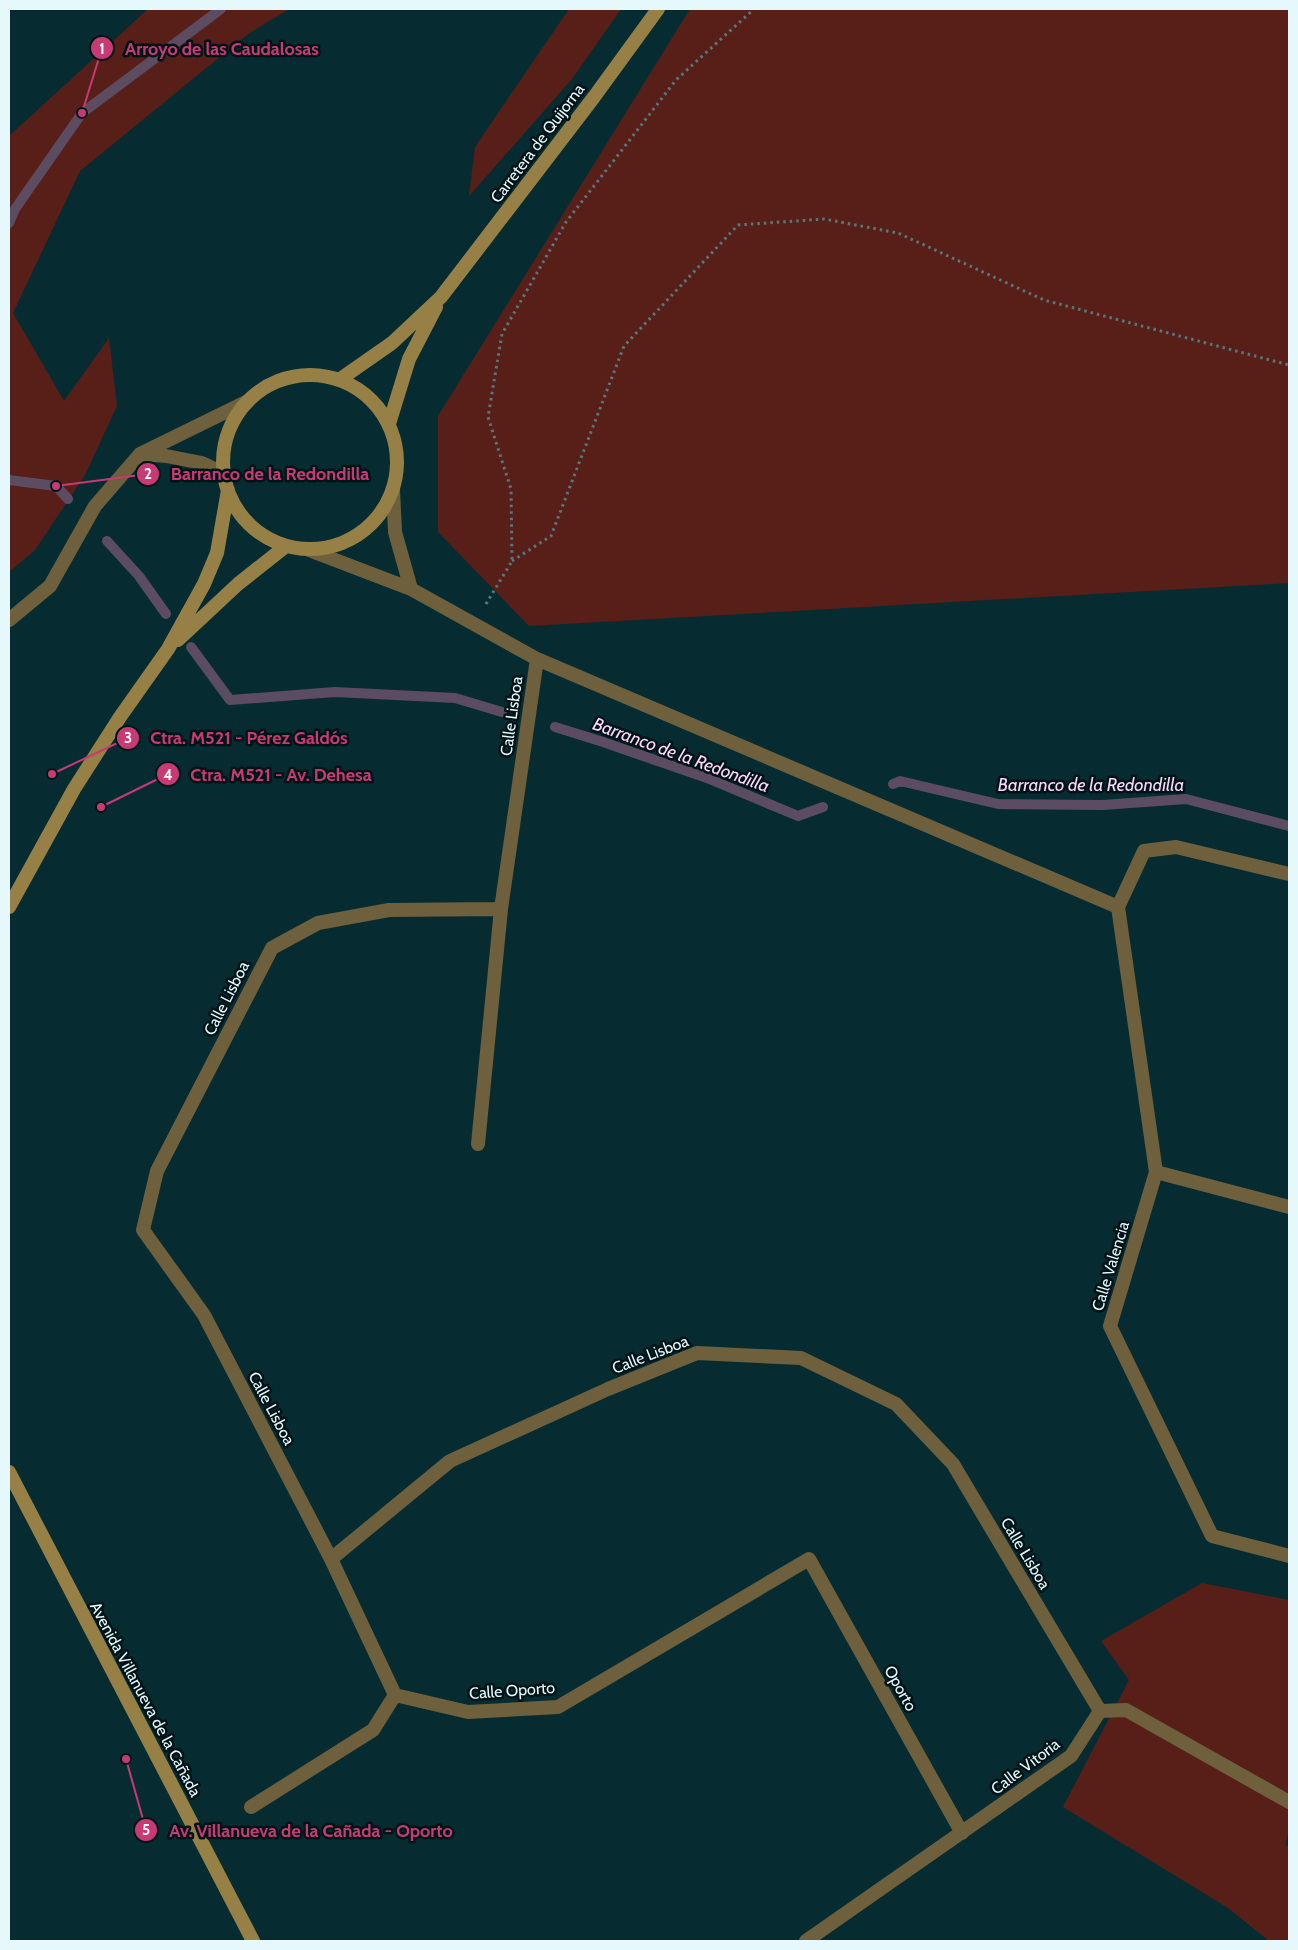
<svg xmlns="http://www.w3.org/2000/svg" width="1298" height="1950" viewBox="0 0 1298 1950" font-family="Cabin,sans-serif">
<rect width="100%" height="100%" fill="#062c32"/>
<path fill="#581f19" d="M148 9H289L248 34 80 171 13 313 64 401 109 338 117 406 85 475 35 550 9 572V136Z
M569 9H621L572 79 469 196 475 147Z
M690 9H1289V583L529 626 438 532V416Z
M1202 1583 1289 1600V1831L1285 1845 1289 1847V1941H1269L1228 1908 1063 1807 1129 1680 1101 1641Z"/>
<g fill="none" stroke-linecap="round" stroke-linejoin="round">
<path stroke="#5c4c62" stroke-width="10" d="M9 223 15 209 82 113 221 9
M9 480 56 486 68 499
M107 541 139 576 166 614
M191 647 230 700 335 692 455 698 502 712
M555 727 600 741 707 778 798 816 823 807
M893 784 900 781 998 804 1103 805 1186 799 1289 826"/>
<path stroke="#58777c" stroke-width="3" stroke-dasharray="2.5 4" stroke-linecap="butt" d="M512 561 551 536 624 346 738 225 824 219 898 233 1044 300 1289 365
M486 604 512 561 511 489 488 417 502 334 566 222 625 146 676 80 754 9"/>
<path stroke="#6e603d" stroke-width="14" d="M141 454 166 456 202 463 223 473
M393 489 395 532 411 589
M309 550 411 589 537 659 1118 907
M9 620 50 586 95 506 140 454 248 401
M1118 907 1156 1172 1110 1326 1212 1536 1289 1556
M1118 907 1144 851 1176 847 1289 874
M478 1144 501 909
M1156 1172 1289 1207
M331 1559 450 1461 608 1389 697 1353 801 1358 896 1404 953 1464 1100 1711
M395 1695 331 1559 204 1315 143 1230 157 1171 272 948 318 923 389 910 501 909 537 659
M251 1807 373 1730 395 1695 468 1712 558 1707 809 1559 962 1833
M806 1941 1071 1756 1100 1711 1126 1710 1289 1802"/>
<path stroke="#968045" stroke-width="14" d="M223 462a87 87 0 1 1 174 0a87 87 0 1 1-174 0Z
M339 380 392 343 441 297 594 97 658 9
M389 424 409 359 436 307
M178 640 238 584 286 546
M9 907 74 789 120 717 168 649 204 584 217 553 228 490
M9 1472 253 1941"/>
</g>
<g text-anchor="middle" stroke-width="5" stroke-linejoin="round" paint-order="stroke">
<g font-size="16" fill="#e5f8fb" stroke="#001317">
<text transform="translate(537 143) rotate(-53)" y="6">Carretera de Quijorna</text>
<text transform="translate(511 716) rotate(-82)" y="6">Calle Lisboa</text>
<text transform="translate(226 998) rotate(-63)" y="6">Calle Lisboa</text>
<text transform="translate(1110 1266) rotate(-73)" y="6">Calle Valencia</text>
<text transform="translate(650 1354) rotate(-21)" y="6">Calle Lisboa</text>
<text transform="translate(272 1408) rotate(62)" y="6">Calle Lisboa</text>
<text transform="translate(1026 1553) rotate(59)" y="6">Calle Lisboa</text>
<text transform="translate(901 1688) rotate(61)" y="6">Oporto</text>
<text transform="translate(512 1690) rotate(-4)" y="6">Calle Oporto</text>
<text transform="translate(146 1699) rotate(62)" y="6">Avenida Villanueva de la Cañada</text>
<text transform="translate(1025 1766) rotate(-37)" y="6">Calle Vitoria</text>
</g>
<g font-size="18" font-style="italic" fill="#fcd7f9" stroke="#001317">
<text transform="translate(681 755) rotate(20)" y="6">Barranco de la Redondilla</text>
<text x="1091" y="791">Barranco de la Redondilla</text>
</g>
</g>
<path fill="none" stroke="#c73a73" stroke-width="2" d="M82 113L102 48M56 486L148 474M52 774L128 738M101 807L168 774M126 1759L146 1830"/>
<g fill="#c73a73" stroke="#001317" stroke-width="2">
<circle cx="82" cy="113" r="5"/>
<circle cx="56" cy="486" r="5"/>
<circle cx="52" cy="774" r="5"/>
<circle cx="101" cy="807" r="5"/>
<circle cx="126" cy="1759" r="5"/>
<circle cx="102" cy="48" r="12"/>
<circle cx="148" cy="474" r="12"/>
<circle cx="128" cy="738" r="12"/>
<circle cx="168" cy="774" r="12"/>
<circle cx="146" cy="1830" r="12"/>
</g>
<g font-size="15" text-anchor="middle" font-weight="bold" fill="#fff">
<text x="102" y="54">1</text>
<text x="148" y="479">2</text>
<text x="128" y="743">3</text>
<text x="168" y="780">4</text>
<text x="146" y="1835">5</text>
</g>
<g font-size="18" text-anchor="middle" font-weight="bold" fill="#c73a73" stroke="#001317" stroke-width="5" stroke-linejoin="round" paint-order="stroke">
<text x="222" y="55">Arroyo de las Caudalosas</text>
<text x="270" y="480">Barranco de la Redondilla</text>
<text x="249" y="744">Ctra. M521 - Pérez Galdós</text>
<text x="281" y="781">Ctra. M521 - Av. Dehesa</text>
<text x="311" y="1837">Av. Villanueva de la Cañada - Oporto</text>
</g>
<rect width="1298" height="1950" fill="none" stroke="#e5f8fb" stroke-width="20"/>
</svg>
